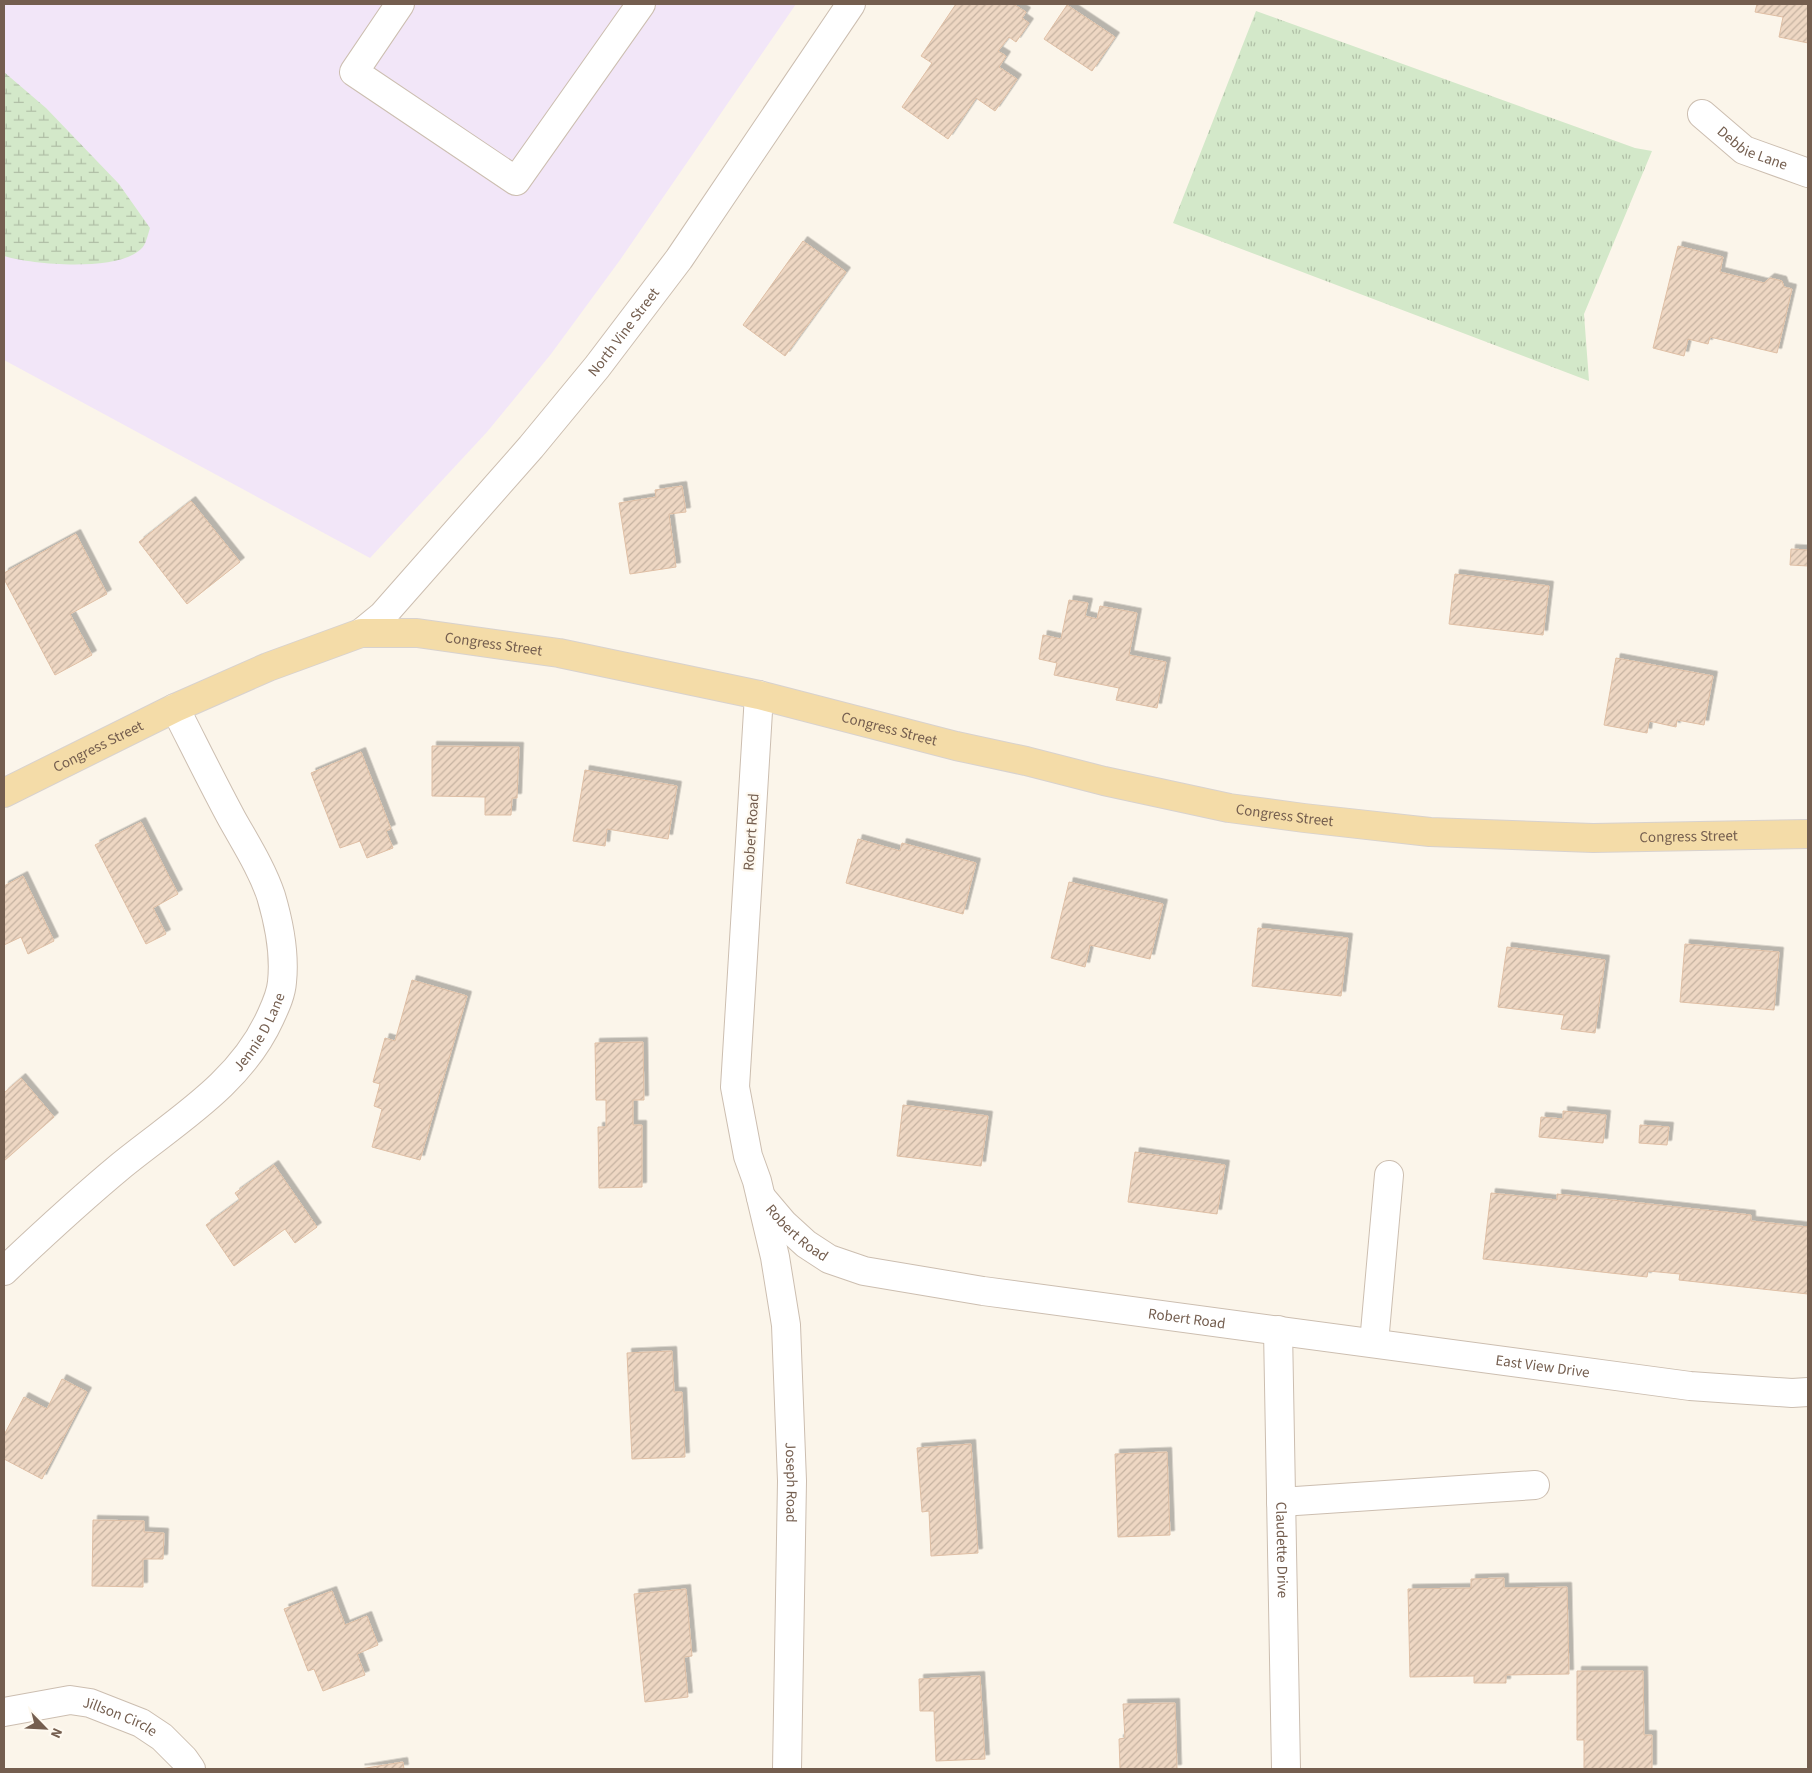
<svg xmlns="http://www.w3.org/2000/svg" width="1812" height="1773" viewBox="0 0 1812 1773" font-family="'Source Sans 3',sans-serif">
<defs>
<pattern id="grass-tufts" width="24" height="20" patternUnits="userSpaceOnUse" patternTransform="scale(1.25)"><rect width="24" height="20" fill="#d3e8c9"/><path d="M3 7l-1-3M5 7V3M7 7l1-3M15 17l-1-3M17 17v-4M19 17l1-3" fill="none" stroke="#b0bfa6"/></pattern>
<pattern id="wetland-marsh" width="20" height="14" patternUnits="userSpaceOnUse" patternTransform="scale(1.25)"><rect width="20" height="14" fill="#d3e8c9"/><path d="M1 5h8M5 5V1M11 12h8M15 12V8" fill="none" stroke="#b0bfa6"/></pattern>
<pattern id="building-hatch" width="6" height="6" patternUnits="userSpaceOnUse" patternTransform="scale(1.25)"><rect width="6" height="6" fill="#eed7c3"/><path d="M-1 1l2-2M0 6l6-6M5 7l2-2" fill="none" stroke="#c5b2a1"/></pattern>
<filter id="shadow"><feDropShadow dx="4.5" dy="-4.5" stdDeviation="0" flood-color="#0004"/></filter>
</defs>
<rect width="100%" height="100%" fill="#fbf5ea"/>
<path fill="#f2e6f8" d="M4 4H796L620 260 551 354 487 432 370 558 4 360Z"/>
<path fill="url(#grass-tufts)" d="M1256 11 1635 148 1652 151 1584 314 1589 381 1173 223Z"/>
<path fill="url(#wetland-marsh)" d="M4 72 46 108 119 184 150 228C148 234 146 245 141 249 117 272 34 265 4 256Z"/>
<path fill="url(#building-hatch)" stroke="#dfbfa5" filter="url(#shadow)" d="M956 4H1013L1026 12 1022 18 1029 23 1016 42 1009 37 998 51 1006 56 999 67 1017 79 995 111 976 98 948 139 902 107 932 63 921 56Z
M1757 4H1808V43L1779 37 1783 17 1755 12Z
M1067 5 1115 37 1092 71 1044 39Z
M803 241 846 272 785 356 743 325Z
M1678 246 1723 257 1720 272 1764 283 1770 278 1782 281 1784 287 1792 289 1777 353 1710 337 1708 344 1688 339 1684 356 1653 348Z
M682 486 686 512 669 514 676 567 630 574 619 503 656 497 655 490Z
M191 501 240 562 187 604 139 542Z
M76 534 107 594 70 614 92 655 55 675 4 579V573Z
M1791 549 1808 550V566L1790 565Z
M1455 574 1549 586 1543 635 1449 624Z
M1069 600 1088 603 1085 616 1097 619 1100 606 1137 613 1129 655 1166 662 1157 708 1116 700 1119 688 1054 675 1057 663 1039 659 1043 635 1061 639Z
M1616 658 1713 676 1704 725 1677 720 1676 727 1649 721 1647 733 1604 725Z
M432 746 519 747 517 798H512L511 815H485V797L432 796Z
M361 752 391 829 386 831 393 848 367 858 360 841 340 848 311 773Z
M585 770 677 786 668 839 607 829 605 846 573 841Z
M141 822 178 894 153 908 166 934 146 944 95 845Z
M858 839 900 851 902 843 976 863 963 914 846 883Z
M23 876 54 941 28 954 21 937 4 945V886Z
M1069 882 1163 904 1150 959 1090 945 1085 967 1051 958Z
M1258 928 1348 938 1341 996 1252 986Z
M1685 944 1779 952 1774 1010 1680 1002Z
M1507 947 1605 960 1595 1033 1561 1029 1564 1015 1498 1007Z
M412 980 467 996 420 1160 372 1147 382 1109 374 1106 380 1084 373 1082 385 1038 395 1041Z
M643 1042 644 1100H633V1125H642V1187L599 1188 598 1127H606V1100H596L595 1043Z
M21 1078 54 1117 4 1161V1093Z
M903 1105 988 1116 981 1166 897 1156Z
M1563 1111 1606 1115 1603 1143 1539 1137 1541 1117 1563 1119Z
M1640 1125 1669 1127 1667 1145 1639 1143Z
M1135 1152 1225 1165 1217 1214 1128 1202Z
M274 1165 317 1227 295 1243 285 1229 234 1266 206 1225 240 1200 235 1193Z
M1491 1193 1557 1200V1194L1751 1215V1221L1808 1227V1294L1679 1280 1680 1274 1648 1271 1647 1277 1483 1259Z
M672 1351 674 1392H682L685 1457 632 1459 627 1353Z
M62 1379 87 1392 42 1479 4 1459V1435L24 1397 47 1409Z
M971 1444 978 1553 931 1556 929 1511 922 1512 917 1448Z
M1167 1452 1170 1535 1118 1537 1115 1454Z
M93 1520 144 1521V1532L164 1533 163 1559H143V1587L92 1586Z
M1504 1578V1588L1567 1587 1569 1674 1506 1675V1683H1474V1676L1410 1677 1408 1589 1471 1588V1579Z
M686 1589 692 1656 684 1657 688 1697 645 1702 634 1594Z
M332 1591 345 1625 367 1616 378 1645 357 1654 365 1675 323 1691 314 1669 308 1671 284 1609Z
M1577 1671H1643L1644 1735H1652V1769H1584V1740H1577Z
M980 1676 985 1759 936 1761 934 1711H920L919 1679Z
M1175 1703 1177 1769H1120L1119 1739 1125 1738 1123 1704Z
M403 1762 404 1769H360Z"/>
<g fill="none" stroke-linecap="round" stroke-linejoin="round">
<defs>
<g id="minor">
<path d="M400 4 354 72 516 181 641 4"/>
<path id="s1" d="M1702 114 1744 150 1808 173"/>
<path id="s2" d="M361 633 383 615 531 447 597 367 679 259 851 4"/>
<path id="s3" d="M759 695 735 1087 748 1156 757 1181 775 1257 786 1325 792 1481 787 1769"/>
<path id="s4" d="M761 1197 783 1223 806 1244 829 1259 864 1271 983 1291 1690 1386 1792 1393 1808 1392"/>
<path id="s5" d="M4 1271C42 1235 81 1199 122 1165 176 1121 240 1084 270 1018 275 1007 281 995 282 982 285 954 279 923 271 896 262 869 246 844 232 819 212 782 194 745 175 708"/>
<path id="s6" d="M1278 1330 1286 1769"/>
<path d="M1374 1343 1389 1175"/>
<path d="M1281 1502 1535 1485"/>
<path id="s7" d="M4 1712 70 1700 90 1703 141 1723 162 1737 184 1759 191 1769"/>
</g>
<g id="major">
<path id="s8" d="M4 793 175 708 268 667 361 633H417L559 653 759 695 956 746 1026 761 1104 781 1229 808 1304 818 1430 832 1593 838 1808 834"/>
</g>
</defs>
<use href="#minor" stroke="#ccbeb0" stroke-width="30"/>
<use href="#major" stroke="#d8d2ce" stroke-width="30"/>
<use href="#minor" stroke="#fff" stroke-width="28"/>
<use href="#major" stroke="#f4dca8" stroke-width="28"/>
</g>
<g text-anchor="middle" stroke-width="4.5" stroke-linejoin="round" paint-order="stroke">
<g font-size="15" fill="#745e4f" stroke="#fef9f0">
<text dy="5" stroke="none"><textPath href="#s1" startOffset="62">Debbie Lane</textPath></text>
<text dy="5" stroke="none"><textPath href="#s2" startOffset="400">North Vine Street</textPath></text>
<text dy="5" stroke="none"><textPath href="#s8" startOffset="525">Congress Street</textPath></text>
<text dy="5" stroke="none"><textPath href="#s8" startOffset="930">Congress Street</textPath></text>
<text dy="5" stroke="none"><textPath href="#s8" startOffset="105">Congress Street</textPath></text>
<text dy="5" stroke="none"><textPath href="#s8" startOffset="1335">Congress Street</textPath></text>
<text transform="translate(751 832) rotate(-86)" y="5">Robert Road</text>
<text dy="5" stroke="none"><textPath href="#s8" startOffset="1740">Congress Street</textPath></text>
<text dy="5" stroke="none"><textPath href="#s5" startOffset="352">Jennie D Lane</textPath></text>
<text dy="5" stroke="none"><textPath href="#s4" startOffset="51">Robert Road</textPath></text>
<text dy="5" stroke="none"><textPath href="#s4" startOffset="456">Robert Road</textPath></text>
<text dy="5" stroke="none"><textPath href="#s4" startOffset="815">East View Drive</textPath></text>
<text dy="5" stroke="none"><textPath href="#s3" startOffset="794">Joseph Road</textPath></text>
<text dy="5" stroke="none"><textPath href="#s6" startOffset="220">Claudette Drive</textPath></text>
<text dy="5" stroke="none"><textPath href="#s7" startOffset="120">Jillson Circle</textPath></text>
</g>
</g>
<rect width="1812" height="1773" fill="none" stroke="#745e4f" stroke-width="10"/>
<g transform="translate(45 1728) rotate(114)" stroke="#fef9f0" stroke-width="4" paint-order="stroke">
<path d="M0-4L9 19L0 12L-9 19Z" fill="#745e4f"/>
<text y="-8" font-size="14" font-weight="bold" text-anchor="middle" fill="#745e4f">N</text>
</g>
</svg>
